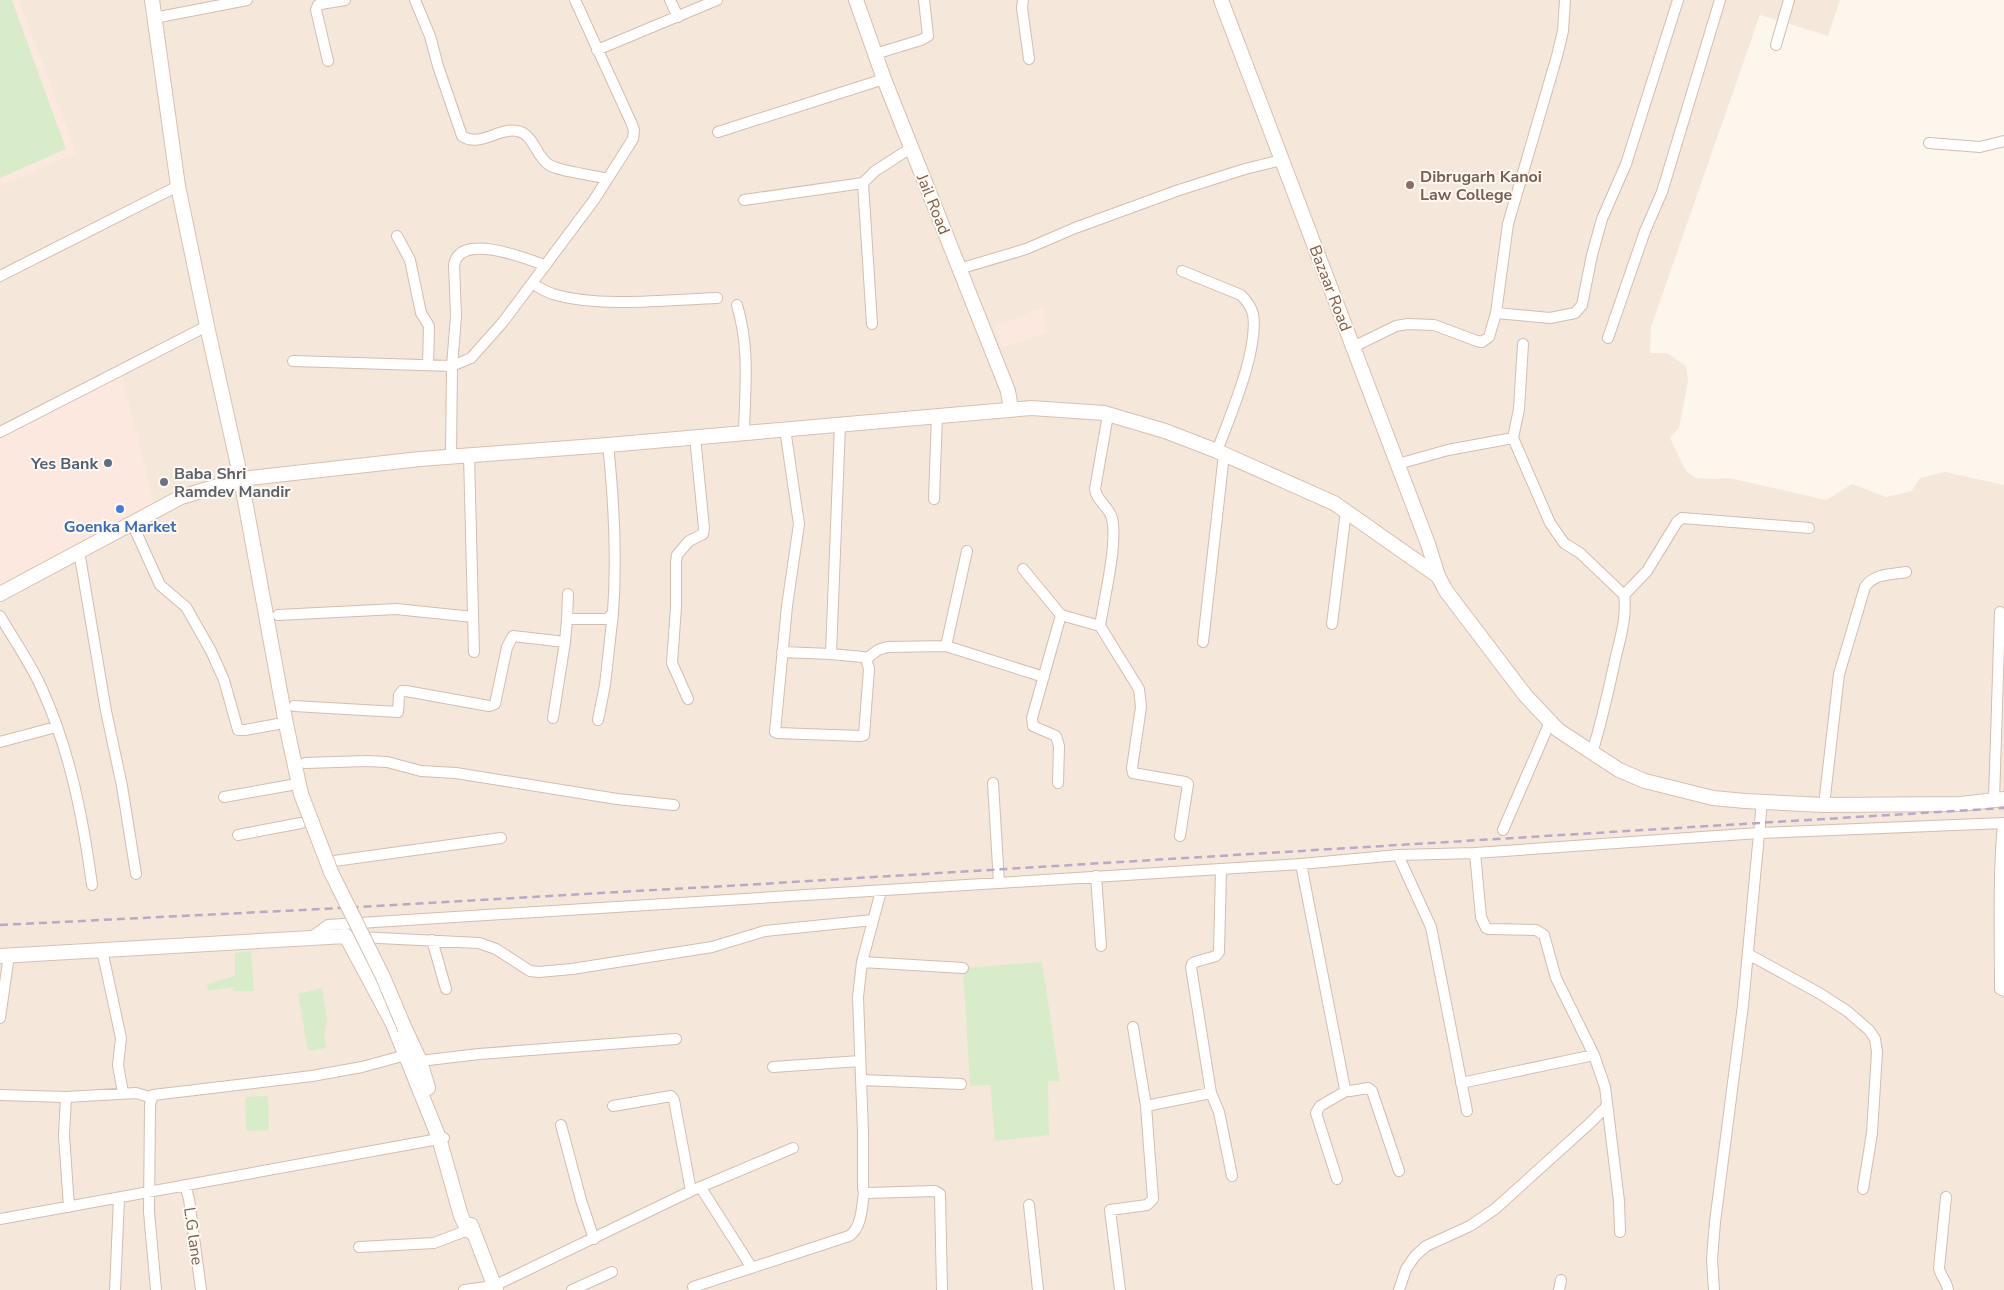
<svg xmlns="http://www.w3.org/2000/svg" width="2004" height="1290" viewBox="0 0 2004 1290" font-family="'Nunito Sans',sans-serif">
<rect width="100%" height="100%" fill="#fdf6ec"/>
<path fill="#f5e8da" d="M0 0H1840L1828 36 1760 15 1651 327 1650 353H1667L1686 366 1688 381 1679 428 1670 438 1686 471 1696 478 1716 479 1729 478 1826 500 1852 484 1886 497 1912 491 1920 478 1945 472 2004 485V1290H0Z"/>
<path fill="#fde8e0" d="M0 0H19L76 153 0 185Z
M1042 308 1048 332 1003 347 994 327Z
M121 374 154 504 0 584V438L34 418Z"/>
<path fill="#d8ecc9" d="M0 0H12L66 149 0 178Z
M251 951 254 991H234L233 987 208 991 207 984 235 976V953Z
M1042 962 1060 1081H1048L1049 1135 995 1141 990 1085 970 1086 963 968Z
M322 988 327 1019 324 1036 326 1048 308 1051 298 994Z
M268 1096 269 1130 246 1131 245 1097Z"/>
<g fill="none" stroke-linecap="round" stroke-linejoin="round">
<defs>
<path id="street" d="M415 0 430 36 438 66 462 136C480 148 499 127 517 131 533 133 536 156 548 164 558 172 592 174 607 179
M670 0 678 17
M1023 0 1022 8 1029 59
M154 18 247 0
M1776 45 1789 0
M597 50 717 0
M875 54 921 40 928 36 924 0
M328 61 316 10 318 5 321 4 345 0
M718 132 884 79
M1929 143 1980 147 2004 141
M744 200 863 183
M397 236 410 260 421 313 429 326 428 365
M544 265C525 258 460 232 454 265L456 316 452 366 471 358 503 322 594 200 633 139 634 130 631 122 575 0
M959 269 1026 249 1075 228 1179 190 1245 169 1282 160
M1182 271 1241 295C1247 301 1251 306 1253 314 1259 350 1230 416 1217 451
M0 276 178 186
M532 284C539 287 546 292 553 294 599 308 668 300 717 298
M737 305C750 349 745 387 744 433
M1496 313 1550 318 1575 313 1582 305 1592 255 1602 219 1626 164 1678 0
M872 324 863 183 875 171 911 148
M1608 338 1645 231 1662 192 1720 0
M1523 344 1519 409 1513 438 1550 523 1564 543 1580 553 1624 595 1647 571 1677 522 1682 518 1809 528
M1353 347 1396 326 1408 324 1434 325 1477 341 1482 342 1489 337 1496 313 1508 224 1557 56 1563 31 1565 0
M293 361 452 366 451 456
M1108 415 1095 489C1096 500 1109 507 1112 518 1118 543 1104 599 1100 626L1139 689 1141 707 1132 768 1133 773 1185 782 1188 784 1180 836
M0 432 207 326
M469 455 474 652
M1398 464 1448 450 1513 438
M934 499 937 415
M132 523 160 585 186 607 211 651 224 680 238 730H245L278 724
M79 551 106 711 122 786 136 874
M1023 569 1061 615
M278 615 396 609 473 617
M0 616C14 640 31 664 42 689 70 751 83 818 92 885
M567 619 568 594
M1332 624 1346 511
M1203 642 1224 454
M946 646 1044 677
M782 652 831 654 863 657 866 659 869 669 864 735 861 736 777 733 775 732 787 606 799 524 785 429
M831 654 840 424
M866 659 878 650 887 647 946 646 967 551
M688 699 672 663 676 607V562L677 555 689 541 703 534 704 528 695 437
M294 706 398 712 399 695 402 691H406L489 706 495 704 507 647 513 636 565 642
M553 718 565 642 567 619H607L613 613C617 557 614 501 608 445
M598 720 605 685 613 613
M0 742 56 727
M1592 753C1602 721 1609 688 1616 656 1621 636 1627 615 1624 595
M305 763 367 761 387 762 421 771 456 773 617 799 674 805
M993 783 999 883
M1058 783 1059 746 1056 736 1033 726 1032 718 1061 615 1100 626
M224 797 291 785
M1994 800 2000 612
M1824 805 1839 674 1865 587C1874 573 1891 575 1906 572
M2003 823C1998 878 2000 934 2000 989L2004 991
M1503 830 1550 722
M238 835 301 823
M1475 853 1759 833 2004 823
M1398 855 1431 927 1467 1111
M334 861 501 838
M1301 864 1345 1089 1350 1091 1368 1088 1372 1091 1399 1171
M1221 869 1219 952 1216 956 1195 962 1192 964 1191 967 1211 1093 1219 1112 1232 1176
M1096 876 1101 946
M881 891 862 962 858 997 863 1132V1188L864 1192 867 1193 935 1191 940 1194 942 1290
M359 937 479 943 496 949 530 971 539 972 572 969 712 947 765 931 873 920
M310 938 328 925 1301 864 1398 855 1475 853 1481 917 1486 928 1489 929 1536 930 1544 935 1556 978 1594 1055 1605 1087 1607 1103 1605 1108 1589 1124 1495 1209 1470 1226 1426 1246 1415 1256 1406 1269 1399 1290
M432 940 446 989
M102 950 121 1038 118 1065 123 1093
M1748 954 1819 993 1847 1011 1869 1030 1875 1039 1877 1052 1872 1133 1863 1189
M862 962 963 968
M0 1018 9 955
M420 1061 479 1054 676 1039
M773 1067 860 1061
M861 1080 961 1084
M1461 1083 1594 1055
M0 1095 66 1097 136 1093 150 1097
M66 1097 64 1135 69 1207
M1607 1103 1619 1201 1620 1232
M613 1106 671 1096 674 1100 691 1191
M1146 1106 1211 1093
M561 1125 581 1200 594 1239
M1337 1179 1316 1113 1320 1106 1346 1091
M185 1185 189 1199 201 1290
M701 1188 752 1268
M1946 1197 1939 1268C1940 1276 1947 1281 1948 1290
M1029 1205 1038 1290
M0 1219 444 1138
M359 1247 434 1243 468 1230
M693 1287 849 1236C862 1228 862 1206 864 1192
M115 1290 119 1198
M156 1290 149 1212 150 1104 153 1095 312 1076 362 1067 406 1055
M464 1290 494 1286 691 1191 793 1148
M572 1290 612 1272
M1120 1290 1110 1210 1147 1205 1153 1199 1146 1106 1133 1027
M1559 1290 1561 1280
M1714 1290 1712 1259 1715 1222 1743 1005 1762 802"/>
<path id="secondary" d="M152 0 178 186 207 326 241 479 286 724 301 794
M856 0 884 79 1008 391 1011 409
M1221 0 1428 544 1438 576 1446 591 1525 695 1558 730 1619 770 1645 781 1713 798 1745 801 1824 805 1961 804 2004 799
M0 594 181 497 241 479 420 459 608 445 1031 408 1104 413 1165 431 1217 451 1334 503 1438 576
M0 956 346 936 393 1024 439 1138 461 1216 468 1230 473 1233
M405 1029 420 1061 428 1088
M471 1225 496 1290"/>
</defs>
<use href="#street" stroke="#d1beb0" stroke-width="12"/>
<use href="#secondary" stroke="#d6c0b0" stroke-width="16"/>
<use href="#street" stroke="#fff" stroke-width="10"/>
<use href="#secondary" stroke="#fff" stroke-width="14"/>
<path stroke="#b9a8c9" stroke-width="2.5" stroke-dasharray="8 5" stroke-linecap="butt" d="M0 925 322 909 760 884 2004 808"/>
<defs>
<path id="secondary-bridge" d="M301 794 331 872 383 977 405 1029"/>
</defs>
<use href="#secondary-bridge" stroke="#d6c0b0" stroke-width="16" stroke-linecap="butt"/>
<use href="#secondary-bridge" stroke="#fff" stroke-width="14"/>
</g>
<circle fill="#8d6e63" stroke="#fffaf3" stroke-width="2" cx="1410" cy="185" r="5"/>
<circle fill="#5c6f8a" stroke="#fffaf3" stroke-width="2" cx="108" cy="463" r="5"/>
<circle fill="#6b7280" stroke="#fffaf3" stroke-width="2" cx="164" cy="482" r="5"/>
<circle fill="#3f7fe0" stroke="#fffaf3" stroke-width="2" cx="120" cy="509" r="5"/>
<g text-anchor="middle" stroke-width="4" stroke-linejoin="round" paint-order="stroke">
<g font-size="16" font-weight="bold" fill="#785e54" stroke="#fffaf3" text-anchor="start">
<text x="1420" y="182">Dibrugarh Kanoi<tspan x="1420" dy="18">Law College</tspan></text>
</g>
<g font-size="16" fill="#7a5c4d" stroke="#fffaf3">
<text transform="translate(934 204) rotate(68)" y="6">Jail Road</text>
<text transform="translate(1331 288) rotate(69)" y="6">Bazaar Road</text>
<text transform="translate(194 1236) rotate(82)" y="6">L.G lane</text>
</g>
<g font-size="16" font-weight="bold" fill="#4e5e75" stroke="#fffaf3" text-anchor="end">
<text x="98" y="469">Yes Bank</text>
</g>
<g font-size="16" font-weight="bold" fill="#5b616d" stroke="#fffaf3" text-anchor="start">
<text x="174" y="479">Baba Shri<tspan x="174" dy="18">Ramdev Mandir</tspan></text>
</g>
<g font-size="16" font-weight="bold" fill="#366cbe" stroke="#fffaf3">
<text x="120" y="532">Goenka Market</text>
</g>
</g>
</svg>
